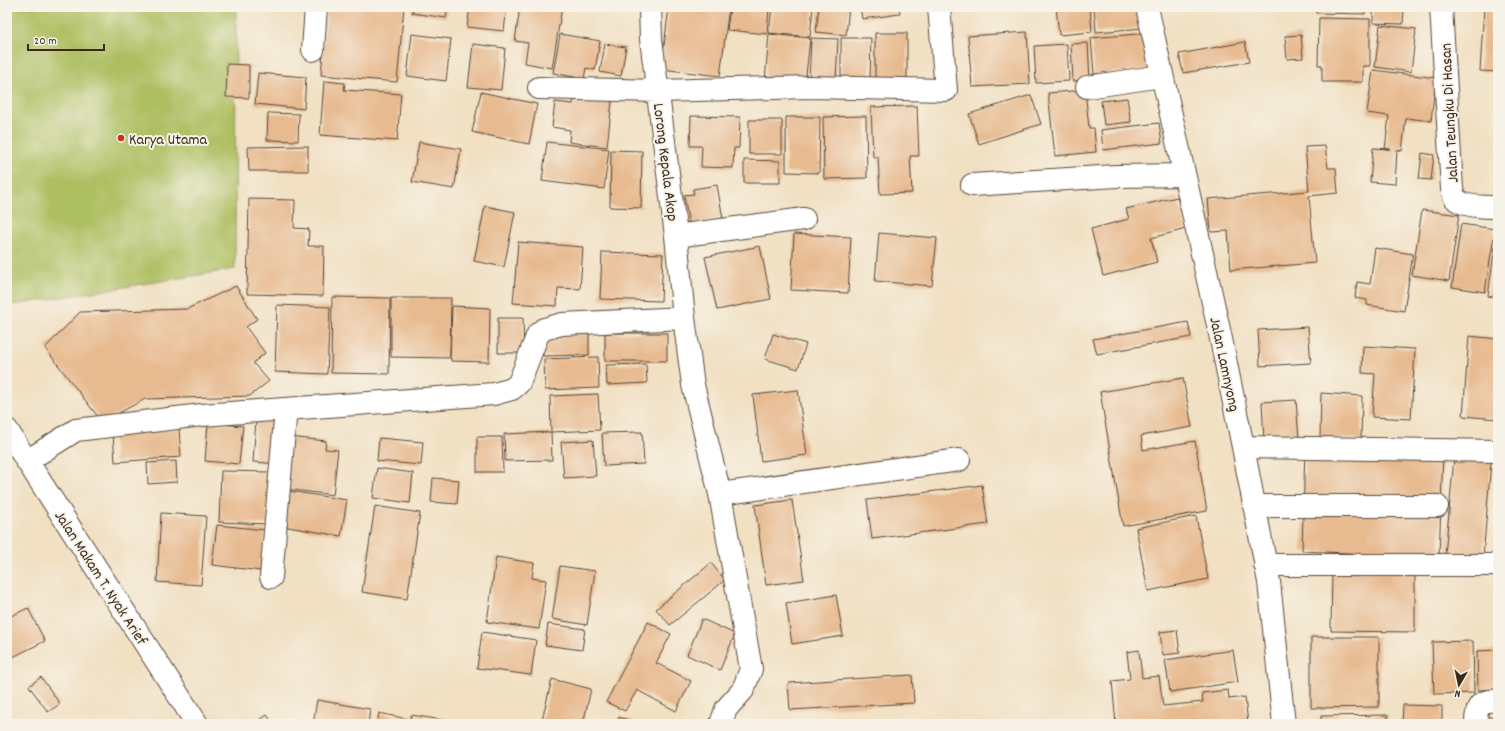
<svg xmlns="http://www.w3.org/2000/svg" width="1505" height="731" viewBox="0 0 1505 731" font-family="Dekko,sans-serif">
<rect width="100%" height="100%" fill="#f7f3e8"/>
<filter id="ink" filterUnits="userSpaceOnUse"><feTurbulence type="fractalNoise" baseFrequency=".025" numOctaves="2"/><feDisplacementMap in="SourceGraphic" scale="8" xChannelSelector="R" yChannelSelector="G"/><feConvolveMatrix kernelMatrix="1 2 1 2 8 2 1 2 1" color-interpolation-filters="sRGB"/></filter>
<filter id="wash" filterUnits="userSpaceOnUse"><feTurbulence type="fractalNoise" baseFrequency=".012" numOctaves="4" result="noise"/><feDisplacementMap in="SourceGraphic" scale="16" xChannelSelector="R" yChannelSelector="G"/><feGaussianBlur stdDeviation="0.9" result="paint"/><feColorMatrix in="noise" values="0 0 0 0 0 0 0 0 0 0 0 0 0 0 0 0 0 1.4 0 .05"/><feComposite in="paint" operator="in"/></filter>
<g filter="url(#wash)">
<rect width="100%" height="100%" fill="#f1e0c2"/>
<path fill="#aebf62" stroke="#747440" d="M7 7H236L235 269 7 306Z"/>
<g id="blocks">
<path fill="#e7ba8f" d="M327 7H404L397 82 321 75Z
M413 7H448L446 18 412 13Z
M470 7H507L504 31 467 27Z
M520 7H562L552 68 525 63 528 43 515 41Z
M669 7H729L720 76 661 69Z
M730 7H769L767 34 727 30Z
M772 7H813L810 37 769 33Z
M819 7H849L846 35 816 32Z
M860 7H899L900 14 862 19Z
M1056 7H1090L1092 32 1059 35Z
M1094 7H1141L1143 28 1096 32Z
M1316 7H1365V14L1316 13Z
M1373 7H1404L1403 24 1373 23Z
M1484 7H1498V72L1480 71Z
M1319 18 1370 19V66H1363V82H1322V65H1318Z
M1380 25 1416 29 1411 72 1375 67Z
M1027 32 1030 84 972 87 968 36Z
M875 33H907V78H875Z
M1149 33 1152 69 1094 74 1091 38Z
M412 34 451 39 446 81 407 76Z
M560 34 600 41 595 70 586 68 584 79 553 73Z
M769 34 810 38 805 85 765 81Z
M1301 35 1303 58 1287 59 1285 36Z
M811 38 838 39 836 83 809 82Z
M841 38H871L870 80H841Z
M1245 42 1249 62 1183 73 1179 54Z
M1088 43 1090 80 1073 81 1071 44Z
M473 44 505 48 501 90 468 87Z
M605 44 626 47 621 76 600 72Z
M1067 44 1069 81 1036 83 1034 46Z
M227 64 249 65V98L226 97Z
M1373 70 1436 78 1431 121 1406 118 1402 151 1397 150 1395 184 1370 182 1373 148 1390 149H1385L1389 116 1367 113Z
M258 73 306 77 304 109 255 104Z
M324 81 345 83 344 90 401 94 397 141 320 135Z
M1085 90 1089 128H1094L1096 152 1055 156 1048 93Z
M481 92 537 104 529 144 472 132Z
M1031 95 1041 124 979 144 969 114Z
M574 96 612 101 607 147 569 142 570 130 552 127 555 102 573 104Z
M1127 98 1131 122 1104 125 1101 101Z
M917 106 919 156H910L912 193 880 194 878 157H873L871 107Z
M268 113 299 114 298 141 267 140Z
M691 116 740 117 739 148H734L733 168 701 167 702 146H690Z
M866 116 867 178 824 179 823 117Z
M786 117H820L819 173 786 172Z
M749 120H782V154H749Z
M1159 123 1162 143 1103 150 1101 130Z
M419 142 461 149 454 189 412 182Z
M547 142 609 149 604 189 542 181Z
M308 146V171H249L248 147Z
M1325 146 1328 168H1336L1338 193 1309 196 1315 263 1231 270 1228 231 1211 232 1208 199 1309 191 1305 147Z
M611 150 642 151 641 208 610 207Z
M1422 153 1434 155 1431 180 1419 179Z
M744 160 780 161V183H744Z
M1497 176H1498V191L1495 190Z
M717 185 723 219 689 225 684 195 694 194 693 189Z
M1177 197 1186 229 1151 238 1157 262 1103 276 1091 229 1129 219 1126 209Z
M249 199 295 200 294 228 309 229 308 246H324L323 296 247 294Z
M485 206 515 212 504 267 474 261Z
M1422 210 1459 215 1449 281 1412 275Z
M1461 224 1495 229 1485 292 1452 287Z
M1497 232H1498V298L1488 296Z
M879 233 937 238 932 286 875 281Z
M794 234 851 237 848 293 791 290Z
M518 242 583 247 580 289 558 288 557 306 513 303Z
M760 246 771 299 717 310 705 257Z
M1375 248 1413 254 1404 311 1367 305V300L1355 298 1357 282 1370 284Z
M602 252 663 254 661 301 600 299Z
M236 286 257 319 246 327 265 353 253 363 269 381 250 396 145 399 102 422 45 348 80 312 187 309Z
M332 297 390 298 389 374 331 373Z
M391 298H451L450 357 452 306 490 308 489 362 451 361V358L391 357Z
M277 305 330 307 327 374 275 372Z
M498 318H523L524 353H498Z
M1188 322 1191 337 1097 354 1093 339Z
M1308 327 1311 363 1260 366 1258 330Z
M589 332V355L543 356 542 333Z
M605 333H667V361H605Z
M773 334 806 344 798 369 765 359Z
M1469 336 1498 339 1497 419 1463 416Z
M1363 346 1415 349 1411 419 1372 417 1375 374 1362 373Z
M598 357 599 388 545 390 544 359Z
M646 364 647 383 607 385 606 365Z
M1183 378 1192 427 1141 436 1143 450 1195 441 1207 511 1123 526 1100 392Z
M798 390 807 455 761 461 753 395Z
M1321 393 1362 396 1361 439 1320 438Z
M598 394 600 430 551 432 552 460 505 461 504 434 551 432 550 396Z
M1296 400 1299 440 1264 442 1262 402Z
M256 420 283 422 280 464 253 462Z
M208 423 243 426 239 464 205 461Z
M179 429 181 457 115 462 113 434Z
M642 432 644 464 604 466 602 433Z
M290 437 326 441 325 449 338 450 333 495 285 489Z
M477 437H502L503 472H477Z
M379 438 423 442 421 465 377 461Z
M593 440 596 476 564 478 561 442Z
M1305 448 1443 453 1439 557 1302 551Z
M1454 458 1491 461 1483 558 1445 555Z
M176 461 177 482 148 484 147 463Z
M377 468 413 473 410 503 373 498Z
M221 471 270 472 268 524 219 522Z
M433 478 459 480 457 504 431 502Z
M982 485 988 524 872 539 867 500Z
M282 490 347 500 341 536 276 525Z
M792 500 804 580 766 585 755 505Z
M375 506 420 513 407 599 362 592Z
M161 513 206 516 201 585 157 582Z
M1196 516 1208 579 1148 591 1136 528Z
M217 525 266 530 261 571 212 565Z
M496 557 534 563 532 578 546 580 539 629 487 622Z
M711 563 725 580 670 625 656 609Z
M560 566 595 571 587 625 552 619Z
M1332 570 1415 571V632L1331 631Z
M836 595 843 636 792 644 786 603Z
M28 608 45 641 7 660V618Z
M702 619 735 634 720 670 687 655Z
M648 622 671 634 656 663 691 681 676 711 637 690 625 711 606 702Z
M548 624 585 629 582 650 545 645Z
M1177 630 1180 653 1163 655 1160 632Z
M482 632 536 640 531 675 477 668Z
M1311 637H1379V707L1311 708Z
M1473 641 1474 693 1434 694 1432 642Z
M1139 650 1142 678 1159 676 1163 706 1203 702 1202 693 1228 690 1229 699 1245 697 1248 724H1116L1112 681 1130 679 1127 652Z
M1233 650 1238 682 1170 692 1165 660Z
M1498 650V689L1478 690 1477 651Z
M912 675 914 703 790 710 788 683Z
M41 677 60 704 48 712 29 686Z
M552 679 591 689 583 724H541Z
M317 700 370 709 368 724H313Z
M1403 705 1442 706V724H1402Z
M379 713 407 719 406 724H377Z
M267 715 273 724H254Z
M411 715 449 721 448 724H409Z
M1388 715V724H1321V716Z
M619 717 641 724H617Z
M1481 717H1498V724H1481Z"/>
</g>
</g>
<g filter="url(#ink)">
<use href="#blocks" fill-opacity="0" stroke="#564537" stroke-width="1"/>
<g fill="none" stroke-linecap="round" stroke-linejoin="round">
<defs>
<path id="street" d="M650 7 651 39 676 236 684 318 693 385 720 494 751 669 743 690 726 709 721 724
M1147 7 1220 334 1243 447 1269 582 1284 724
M1441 7 1452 189C1453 191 1453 195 1455 198 1462 207 1487 207 1498 207
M313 50 316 7
M1087 87 1162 76
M539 88 658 91 810 87 946 90 939 7
M972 185 1117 176 1184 175
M676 236 804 219
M1243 447 1498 451
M27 461 76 430 202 415 494 394 512 389 519 383 538 334 544 329 562 324 684 318
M720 494 959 460
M1254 506H1437
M1265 565H1498
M271 577 286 409
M1476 724C1476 707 1479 699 1498 701"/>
<path id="secondary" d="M7 430 197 724"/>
</defs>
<use href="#street" stroke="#564537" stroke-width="24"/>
<use href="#secondary" stroke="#564537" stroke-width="24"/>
<use href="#street" stroke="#fff" stroke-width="22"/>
<use href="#secondary" stroke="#fff" stroke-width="22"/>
</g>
</g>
<circle fill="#c8321e" stroke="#f7f3e8" stroke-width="1.5" cx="121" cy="138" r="4"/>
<g text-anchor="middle" stroke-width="4" stroke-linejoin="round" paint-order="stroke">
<g font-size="16" fill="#3b2a1e" stroke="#f7f3e8">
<text transform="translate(1448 113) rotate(-93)" y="6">Jalan Teungku Di Hasan</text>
<text transform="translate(667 162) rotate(83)" y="6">Lorong Kepala Akop</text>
<text transform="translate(1226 364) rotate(78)" y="6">Jalan Lamnyong</text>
<text transform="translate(102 577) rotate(57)" y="6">Jalan Makam T. Nyak Arief</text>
</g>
<g font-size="16" fill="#3b2a1e" stroke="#f7f3e8" text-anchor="start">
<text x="129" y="144">Karya Utama</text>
</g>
</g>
<rect width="1505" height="731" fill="none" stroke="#f7f3e8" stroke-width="24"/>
<g transform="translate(1459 685) rotate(189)" stroke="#f7f3e8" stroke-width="3" paint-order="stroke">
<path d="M0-3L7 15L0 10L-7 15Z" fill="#3b2a1e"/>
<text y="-6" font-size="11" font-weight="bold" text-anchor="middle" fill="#3b2a1e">N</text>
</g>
<path d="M28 44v6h76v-6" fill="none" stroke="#3b2a1e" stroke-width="2"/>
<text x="34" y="44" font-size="12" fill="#3b2a1e" stroke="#f7f3e8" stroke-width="3" paint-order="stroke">20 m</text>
</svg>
